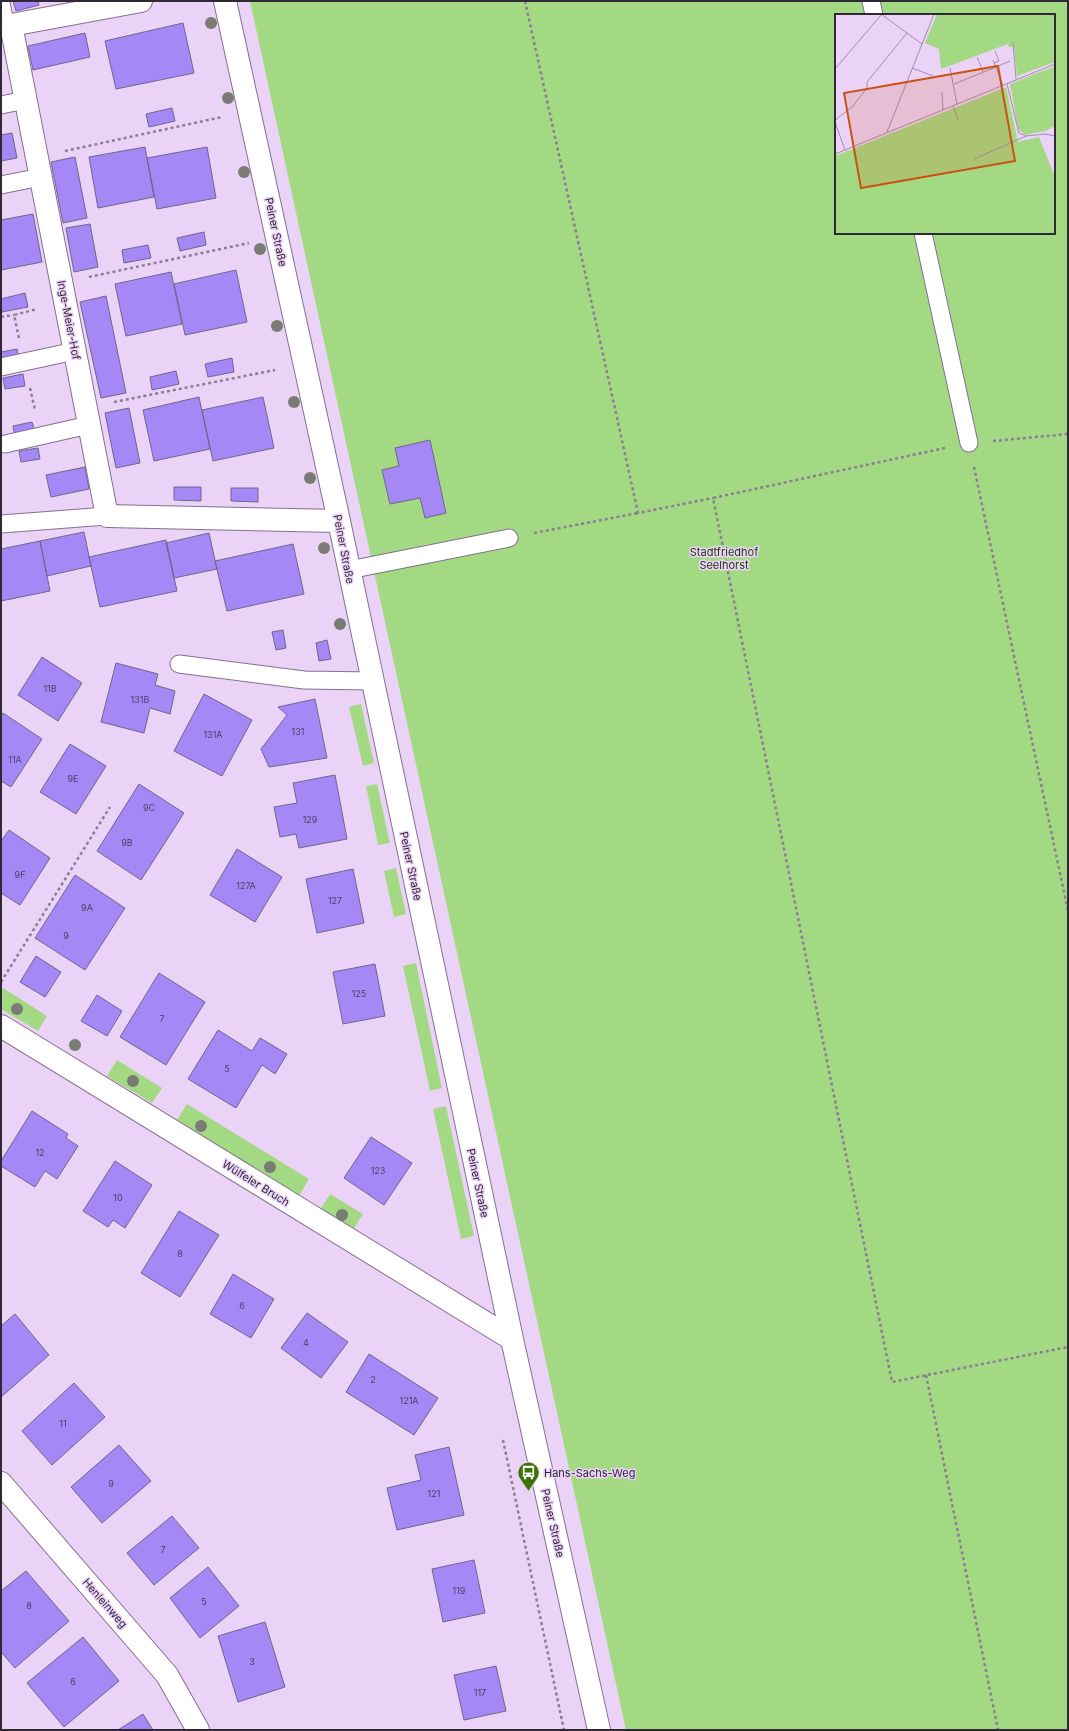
<svg xmlns="http://www.w3.org/2000/svg" width="1069" height="1731" viewBox="0 0 1069 1731" font-family="Inter,sans-serif">
<rect width="100%" height="100%" fill="#ebd3f7"/>
<path fill="#a4d983" fill-rule="evenodd" d="M250 1H1068V1730H626ZM836 15H1054V233H836Z
M361 704 374 763 363 766 349 707Z
M377 784 390 843 378 845 366 786Z
M396 868 406 914 394 917 384 871Z
M416 963 442 1088 430 1091 403 966Z
M3 988 47 1016 38 1031 1 1009V991Z
M117 1060 162 1088 152 1103 107 1076Z
M187 1104 309 1179 299 1196 177 1120Z
M446 1106 474 1236 461 1239 433 1109Z
M330 1194 363 1214 353 1230 320 1210Z"/>
<path fill="#a588f6" stroke="#6e6689" d="M13 1H38L39 5 16 11Z
M183 23 194 73 116 89 105 41Z
M85 33 90 57 33 70 28 46Z
M172 108 175 121 149 127 146 114Z
M12 133 17 158 1 161V135Z
M145 147 154 197 98 208 89 157Z
M207 147 216 198 157 209 147 158Z
M75 157 87 218 63 223 51 162Z
M33 214 42 262 1 270V220Z
M90 224 98 267 74 272 66 228Z
M204 232 206 245 180 251 177 238Z
M148 245 151 258 124 263 122 250Z
M236 270 247 322 185 335 174 284Z
M171 272 182 324 126 336 115 284Z
M25 293 28 307 2 312 1 299Z
M106 296 126 393 101 398 80 302Z
M17 349 19 359 1 363V352Z
M232 358 234 372 208 377 205 364Z
M176 371 179 384 152 390 150 377Z
M23 374 25 386 5 389 3 378Z
M199 397 210 449 154 461 143 410Z
M263 397 274 448 213 461 202 410Z
M129 408 140 463 116 468 105 413Z
M32 422 35 432 15 437 13 426Z
M430 440 446 513 425 518 420 498 390 504 382 470 399 466 395 448Z
M38 448 40 459 21 462 19 451Z
M85 467 89 489 51 497 46 475Z
M174 487H201V501L174 500Z
M231 488H258V502L231 501Z
M84 532 91 566 47 576 40 541Z
M209 533 217 569 174 578 166 543Z
M166 540 177 591 100 607 89 557Z
M40 541 50 591 1 601V549Z
M293 544 304 594 227 611 215 561Z
M283 630 286 648 276 650 272 632Z
M327 640 331 659 319 661 316 643Z
M42 657 82 683 58 721 18 695Z
M116 663 158 674 155 685 175 691 170 714 150 708 144 733 101 722Z
M204 694 252 720 222 776 174 751Z
M315 699 327 758 269 767 261 749 287 715 278 707Z
M3 713 42 739 11 787 1 781V716Z
M70 744 106 766 76 814 40 792Z
M335 775 347 839 299 848 296 834 280 837 274 807 297 803 293 783Z
M139 784 184 813 141 880 97 851Z
M9 830 50 858 20 905 1 893V841Z
M237 849 282 877 255 922 210 895Z
M353 869 364 923 317 933 306 879Z
M75 875 125 908 85 970 35 938Z
M36 956 61 972 45 997 20 982Z
M375 964 385 1016 343 1024 333 972Z
M159 973 205 1002 166 1065 120 1037Z
M97 995 122 1011 107 1036 81 1021Z
M218 1030 252 1051 260 1038 287 1054 275 1074 262 1065 236 1108 188 1079Z
M32 1111 68 1134 66 1138 78 1146 57 1179 45 1171 35 1187 1 1166V1161Z
M371 1137 412 1163 384 1205 344 1178Z
M115 1161 152 1185 125 1228 113 1220 108 1227 83 1211Z
M179 1211 219 1235 180 1297 141 1273Z
M233 1274 274 1299 251 1338 210 1314Z
M307 1313 348 1342 321 1378 281 1348Z
M15 1314 49 1355 1 1397V1326Z
M369 1354 438 1398 414 1435 346 1392Z
M74 1383 105 1417 52 1465 22 1431Z
M119 1445 151 1481 102 1523 71 1487Z
M449 1447 464 1515 397 1530 387 1488 421 1480 415 1455Z
M172 1516 199 1548 154 1585 127 1553Z
M474 1560 485 1613 443 1622 432 1569Z
M208 1567 239 1606 200 1638 170 1598Z
M26 1571 69 1621 15 1668 1 1652V1591Z
M265 1622 285 1687 238 1702 218 1636Z
M83 1637 119 1681 64 1727 27 1683Z
M496 1666 506 1711 464 1720 454 1675Z
M143 1714 153 1730H118Z"/>
<g fill="none" stroke-linecap="round" stroke-linejoin="round">
<defs>
<path id="service" d="M871 1 874 15
M1 3 6 27
M1 105 26 100
M1 185 41 177
M923 233 969 443
M1 367 75 351
M5 444 89 425
M1 524 107 516
M349 570 509 538
M179 664 304 680 372 681"/>
<path id="minor" d="M141 1 11 25 107 516 339 521
M225 1 339 521 512 1339 599 1730
M1 1026 512 1339
M1 1483 167 1675 198 1730"/>
</defs>
<use href="#service" stroke="#857090" stroke-width="19"/>
<use href="#minor" stroke="#857090" stroke-width="24"/>
<path stroke="#8c7c94" stroke-width="2.5" stroke-dasharray="3 3" stroke-linecap="butt" d="M525 1 638 513 713 498
M65 151 222 117
M89 277 249 243
M1 317 14 315
M19 338 14 315 37 309
M30 388 35 410
M114 402 275 370
M993 441 1068 434
M945 448 713 498 892 1382 1068 1347
M974 467 1068 911
M534 533 638 513
M1 982 110 807
M926 1375 998 1730
M503 1440 564 1730"/>
<use href="#service" stroke="#fff" stroke-width="17"/>
<use href="#minor" stroke="#fff" stroke-width="22"/>
</g>
<g fill="#797c74">
<circle cx="211" cy="23" r="6"/>
<circle cx="228" cy="98" r="6"/>
<circle cx="244" cy="172" r="6"/>
<circle cx="260" cy="249" r="6"/>
<circle cx="277" cy="326" r="6"/>
<circle cx="294" cy="402" r="6"/>
<circle cx="310" cy="478" r="6"/>
<circle cx="324" cy="548" r="6"/>
<circle cx="340" cy="624" r="6"/>
<circle cx="17" cy="1009" r="6"/>
<circle cx="75" cy="1045" r="6"/>
<circle cx="133" cy="1081" r="6"/>
<circle cx="201" cy="1126" r="6"/>
<circle cx="270" cy="1167" r="6"/>
<circle cx="342" cy="1215" r="6"/>
</g>
<defs>
<symbol id="bus-pin" viewBox="-11 -11 22 30"><path d="M0 17L-7.5 6A9.5 9.5 0 1 1 7.5 6Z" fill="#3c7300" stroke="#ebd3f7"/><path d="M-5-6H5V4H4V6H2V4H-2V6H-4V4H-5ZM-3.5-4V0h7V-4ZM-3.5 1.2v1.5H-2V1.2ZM2 1.2v1.5H3.5V1.2Z" fill="#fff"/></symbol>
</defs>
<g fill-rule="evenodd">
<use href="#bus-pin" x="516" y="1460" width="25" height="34"/>
</g>
<g text-anchor="middle" stroke-width="3" stroke-linejoin="round" paint-order="stroke">
<g font-size="9" fill="#4e4065">
<text x="50" y="692">11B</text>
<text x="140" y="703">131B</text>
<text x="298" y="735">131</text>
<text x="213" y="738">131A</text>
<text x="15" y="763">11A</text>
<text x="73" y="782">9E</text>
<text x="149" y="811">9C</text>
<text x="310" y="823">129</text>
<text x="127" y="846">9B</text>
<text x="20" y="878">9F</text>
<text x="246" y="889">127A</text>
<text x="335" y="904">127</text>
<text x="87" y="911">9A</text>
<text x="66" y="939">9</text>
<text x="359" y="997">125</text>
<text x="162" y="1022">7</text>
<text x="227" y="1072">5</text>
<text x="40" y="1156">12</text>
<text x="378" y="1174">123</text>
<text x="118" y="1201">10</text>
<text x="180" y="1257">8</text>
<text x="242" y="1309">6</text>
<text x="306" y="1346">4</text>
<text x="373" y="1383">2</text>
<text x="409" y="1404">121A</text>
<text x="63" y="1427">11</text>
<text x="111" y="1487">9</text>
<text x="434" y="1497">121</text>
<text x="163" y="1553">7</text>
<text x="459" y="1594">119</text>
<text x="204" y="1605">5</text>
<text x="29" y="1609">8</text>
<text x="252" y="1665">3</text>
<text x="73" y="1685">6</text>
<text x="480" y="1696">117</text>
</g>
<g font-size="11" fill="#312835" stroke="#ebd3f7">
<text transform="translate(276 232) rotate(78)" y="4">Peiner Straße</text>
<text transform="translate(69 320) rotate(79)" y="4">Inge-Meier-Hof</text>
<text transform="translate(344 549) rotate(79)" y="4">Peiner Straße</text>
<text transform="translate(411 866) rotate(78)" y="4">Peiner Straße</text>
<text transform="translate(256 1183) rotate(32)" y="4">Wülfeler Bruch</text>
<text transform="translate(478 1183) rotate(78)" y="4">Peiner Straße</text>
<text transform="translate(553 1523) rotate(77)" y="4">Peiner Straße</text>
<text transform="translate(105 1603) rotate(49)" y="4">Henleinweg</text>
</g>
<g font-size="11" fill="#1c3508" stroke="#ebd3f7">
<text x="724" y="556">Stadtfriedhof<tspan x="724" dy="13">Seelhorst</tspan></text>
</g>
<g font-size="11" fill="#312835" stroke="#ebd3f7" text-anchor="start">
<text x="544" y="1477">Hans-Sachs-Weg</text>
</g>
</g>
<g transform="translate(835 14)">
<rect width="220" height="220" fill="#ebd3f7"/>
<path d="M102 0H220V48L182 62 179 33H174L173 30 106 55 104 35 90 29ZM220 52V112L210 117 190 121 183 114 175 70ZM171 73 183 128 204 123 220 163V220H0V142Z" fill="#a4d983"/>
<path fill="none" stroke="#a18fa9" stroke-width="1" d="M46 0 87 30M178 28 181 65M142 43 148 58M158 46 168 71M159 49 164 47 160 37M161 53 175 47M77 54 98 62M115 54 122 90M0 55 47 0M119 70 161 53M172 70 184 119 191 122 210 120 220 122M107 78 108 96M118 92 123 106M0 106 17 93 32 74V68L72 19M0 108 10 136M52 118 99 0M0 140 220 50M139 145 191 122"/>
<path fill="#cd5212" fill-opacity="0.15" stroke="#cd5212" stroke-width="2" d="M163 52 180 147 26 174 9 79Z"/>
<rect width="220" height="220" fill="none" stroke="#312835" stroke-width="2"/>
</g>
<rect width="1069" height="1731" fill="none" stroke="#312835" stroke-width="4"/>
</svg>
